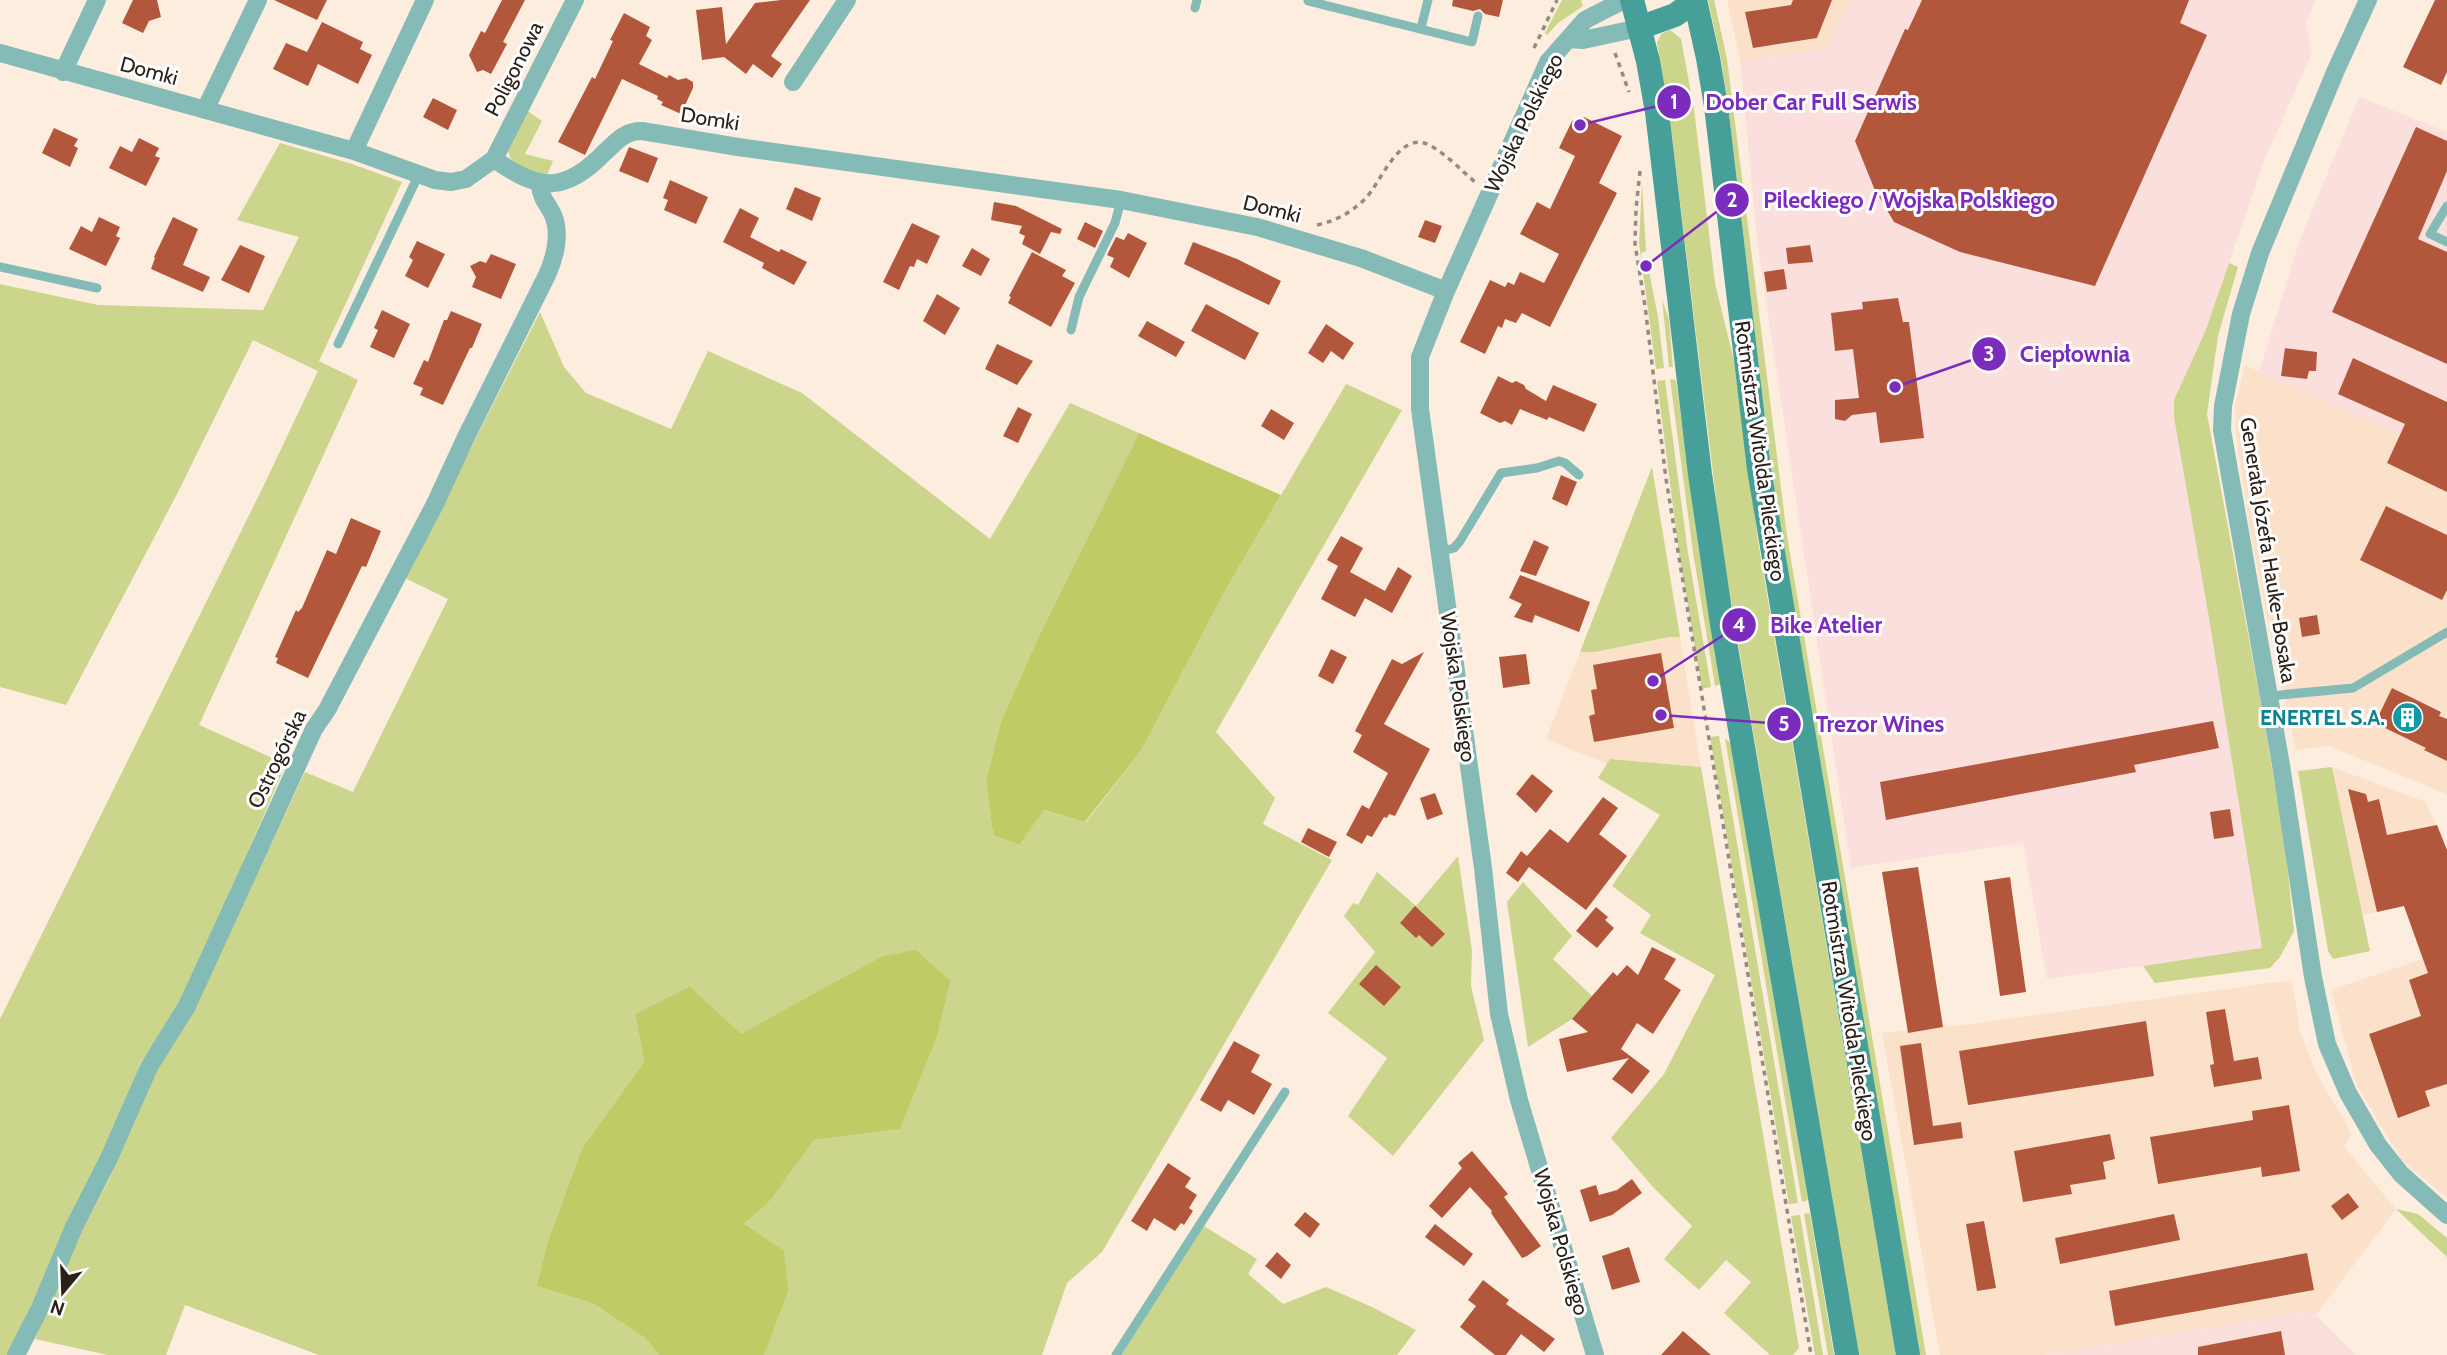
<svg xmlns="http://www.w3.org/2000/svg" width="2447" height="1355" viewBox="0 0 2447 1355" font-family="Cabin,sans-serif">
<rect width="100%" height="100%" fill="#fdedde"/>
<path fill="#fce1ca" d="M1727 0H1850L1826 49 1740 61Z
M2245 365 2447 456V794L2329 746 2296 750 2276 663 2249 526 2236 434 2235 406Z
M1669 637H1680L1701 767 1611 759 1607 764 1546 739 1580 652H1595Z
M2332 767 2426 802 2447 850V1198L2402 1160 2357 1086 2331 990 2422 959 2404 906 2363 915Z
M2292 980 2300 1032 2317 1074 2352 1134 2344 1147 2396 1209 2316 1315 2307 1311 2044 1355H1940L1882 1033 1962 1025Z"/>
<path fill="#fadfdd" d="M1850 0H2316L2306 23 2312 53 2264 161 2205 332 2174 400V417L2210 624 2262 949 2047 979 2023 843 1851 868 1758 247 1740 61 1826 49Z
M2359 97 2447 132V456L2259 372 2298 245Z
M2307 1311 2316 1315 2356 1355H2044Z"/>
<path fill="#cbd58b" d="M1562 0H1581L1583 6 1558 23 1547 35 1545 33Z
M1708 0H1714L1727 59 1787 536 1926 1355H1920L1912 1317 1782 537 1771 467 1728 104 1721 59Z
M1670 30 1681 39 1694 109 1715 283 1734 361 1758 541 1896 1355H1859L1849 1300 1722 547 1669 111 1657 43 1661 34Z
M526 110 542 121 525 154 553 161 547 175C494 161 505 151 526 110Z
M280 143 349 163 402 182 319 361 358 380 199 725 286 764 182 1003 141 1062 111 1137 8 1355H0V1019L264 485 318 371 253 340 177 494 66 705 0 687V284L98 305 263 310 299 237 237 220Z
M1642 183 1646 251 1641 253 1643 270 1649 271 1658 317 1664 368 1656 369 1639 243Z
M2229 263 2238 267 2218 336 2207 414 2259 693 2285 844 2294 931 2280 957 2270 968 2155 983 2143 966 2262 948 2210 624 2174 417V400L2205 332Z
M1662 299 1669 320 1673 367H1669Z
M540 312 564 367 586 393 671 429 708 351 802 393 990 539 1070 403 1139 433 1037 640 1001 721 986 780 993 835 1019 845 1043 810 1086 822 1141 751 1224 593 1346 384 1402 410 1216 732 1275 798 1263 824 1332 860 1102 1252 1067 1283 1042 1355H764L769 1338 744 1224 771 1200 814 1140 900 1129 880 957 741 1035 690 988 635 1014 644 1062 582 1148 548 1241 538 1286 592 1303 645 1338 659 1355H319L185 1305 166 1355H108L35 1339 71 1251 108 1181 155 1071 193 1009 305 772 353 792 448 599 405 578Z
M1670 379 1676 380 1699 551 1721 684 1715 686 1693 552Z
M1665 380 1688 553 1711 687 1702 689 1679 554 1657 381Z
M1652 467 1680 637H1669L1595 652H1580Z
M1719 736 1798 1203 1789 1204 1710 737Z
M1725 738 1731 744 1808 1199 1806 1201 1802 1202Z
M1610 759 1701 767 1799 1348 1793 1355H1770L1724 1313 1751 1282 1726 1260 1699 1290 1664 1259 1692 1226 1653 1187 1611 1138 1664 1074 1715 975 1640 933 1651 915 1612 886 1660 815 1598 778Z
M2332 767 2370 951 2333 959 2328 951 2298 771Z
M1458 856 1472 951 1471 986 1484 1040 1393 1156 1348 1116 1387 1058 1328 1013 1375 952 1344 916 1353 903 1358 905 1377 872 1416 906Z
M1523 882 1572 936 1553 959 1592 996 1572 1019 1528 1047 1507 902Z
M2396 1209 2418 1214 2447 1238V1257Z
M1809 1213 1810 1214 1834 1355H1828L1804 1214Z
M1800 1215 1823 1355H1815L1791 1216Z
M1204 1226 1257 1259 1248 1274 1283 1304 1326 1287 1372 1307 1416 1330 1397 1355H1121Z"/>
<path fill="#c0cb66" d="M1139 433 1281 495 1224 593 1141 751 1085 822 1044 810 1019 845 993 835 986 780 1001 721 1037 640Z
M916 950 950 981 937 1036 900 1129 814 1140 771 1200 744 1224 784 1251 788 1291 764 1355H659L645 1338 592 1303 537 1286 548 1241 582 1148 644 1062 635 1014 690 987 741 1034 880 957Z"/>
<path fill="#b3573c" d="M133 0H157L161 17 149 21 143 33 122 23Z
M274 0H327L317 20Z
M502 0H525L503 42 507 44 491 74 483 70 477 72 469 55 481 31 485 33Z
M781 0H810L771 56 782 64 772 78 753 64 746 74 724 57 702 60 696 10 722 7 726 44 755 3Z
M1453 0H1503L1499 17 1485 14 1480 9 1473 11 1452 6Z
M1793 0H1832L1817 38 1753 48 1745 12 1791 5Z
M1922 0H2189L2180 23 2207 35 2095 286 1960 252 1894 222 1874 188 1855 141 1905 29 1908 30Z
M2435 0H2447V72L2441 85 2403 67Z
M624 13 650 27 646 36 652 40 639 64 667 78 669 75 678 80 686 78 693 82V88L681 114 661 105 663 102 657 99 658 96 622 79 585 155 558 142 592 77 595 79 613 41 610 40Z
M322 22 363 42 360 49 372 55 358 84 318 64 308 86 273 69 286 43 307 52Z
M433 98 457 110 448 130 423 117Z
M1584 117 1622 136 1599 183 1617 193 1550 327 1522 313 1516 323 1505 319 1502 328 1498 326 1485 354 1460 342 1490 280 1505 287 1508 282 1514 285 1520 272 1544 283 1559 254 1520 234 1537 202 1550 209 1575 156 1559 148 1572 121Z
M2416 127 2447 141V171L2418 239 2447 252V364L2332 312Z
M54 128 78 139 74 146 78 148 70 167 42 153Z
M139 138 159 148 155 156 160 158 146 186 109 168 120 146 132 152Z
M629 147 658 158 648 183 619 171Z
M670 180 708 197 696 224 664 210 668 200 663 198Z
M795 187 821 198 812 221 786 209Z
M994 202 1016 206 1062 229 1060 234 1051 232 1040 254 1022 244 1025 236 1019 233 1022 226 991 220Z
M740 208 759 218 750 237 779 252 781 249 807 262 794 285 762 268 764 263 723 242Z
M99 217 120 227 116 236 120 238 106 266 69 249 81 226 92 232Z
M173 217 198 229 183 265 210 277 203 292 151 269 155 258 154 257Z
M1425 220 1442 226 1435 243 1418 237Z
M1085 222 1103 231 1095 248 1077 239Z
M912 223 940 236 927 264 917 259 914 267 910 266 899 290 883 282Z
M1128 233 1147 243 1129 278 1110 267 1114 258 1107 255 1116 237 1124 240Z
M417 241 445 254 428 288 405 276 413 260 409 257Z
M1193 242 1237 259 1281 281 1269 305 1184 264Z
M240 245 265 256 249 293 221 280Z
M1810 245 1813 262 1788 264 1786 248Z
M972 248 990 259 981 276 962 266Z
M1032 252 1066 270 1062 276 1075 283 1051 327 1008 303 1011 297 1009 296Z
M491 254 516 264 501 299 472 287 476 277 470 266 480 261 486 263Z
M1784 269 1787 289 1767 292 1764 272Z
M937 294 960 308 945 335 923 321Z
M1898 298 1903 322H1909L1924 438 1880 443 1876 412 1852 415 1845 421 1835 419V400L1859 398 1853 349 1835 351 1831 313 1863 309 1862 302Z
M1206 304 1259 333 1245 360 1191 331Z
M382 310 410 324 394 358 370 347 378 330 374 328Z
M451 311 482 324 472 348H470L443 405 420 395 423 388 413 384 424 360 428 362 444 320H447Z
M1147 321 1185 342 1176 357 1138 336Z
M1326 324 1354 343 1343 360 1331 351 1323 363 1308 353Z
M997 344 1033 361 1017 385 985 369Z
M2285 348 2317 352 2316 371H2309L2307 379 2281 376Z
M2353 358 2447 402V492L2387 463 2405 424 2338 394Z
M1498 376 1512 383 1516 381 1524 385 1526 389 1546 401 1553 385 1597 404 1584 432 1549 417 1547 420 1520 409 1512 425 1505 421 1500 423 1480 413Z
M1018 407 1032 414 1018 443 1003 436Z
M1271 409 1294 423 1284 440 1261 426Z
M1561 475 1577 482 1567 506 1552 499Z
M2386 506 2447 535V590L2442 600 2360 560Z
M351 518 381 531 366 567 362 566 308 678 276 663 278 658 275 657 296 610 298 612 302 608 327 550 336 554Z
M1341 536 1363 548 1350 572 1385 591 1398 567 1412 576 1392 613 1365 598 1355 617 1321 599 1338 566 1327 560Z
M1534 540 1549 547 1536 576 1520 571Z
M1520 575 1590 602 1579 632 1535 615 1532 623 1514 617 1522 604 1509 598Z
M2317 615 2320 634 2302 637 2299 618Z
M1331 649 1347 657 1333 684 1318 676Z
M1424 652 1384 724 1430 749 1395 816 1389 814 1387 818 1384 817 1372 837 1367 835 1362 844 1346 835 1362 805 1369 809 1388 773 1353 752 1362 735 1355 731 1392 659 1402 664Z
M1661 653 1674 728 1594 742 1589 716 1595 714 1591 690 1597 689 1593 665Z
M1526 654 1530 684 1503 688 1499 657Z
M2392 688 2441 712 2439 716 2447 719V761L2424 750 2426 748 2375 723Z
M2213 721 2219 748 2134 765 2136 772 1886 820 1880 782Z
M1532 774 1553 791 1536 813 1516 794Z
M2348 789 2366 794 2368 802 2379 799 2387 835 2437 825 2447 850V1084L2425 1091 2430 1106 2398 1118 2369 1034 2421 1016 2409 980 2428 973 2404 906 2377 912Z
M1435 793 1443 814 1427 820 1420 798Z
M1603 797 1618 808 1599 834 1627 856 1586 910 1529 867 1518 882 1506 873 1521 851 1527 856 1550 829 1568 843Z
M2230 809 2234 836 2214 839 2210 812Z
M1308 828 1337 842 1329 857 1301 842Z
M1918 867 1943 1027 1908 1033 1882 872Z
M2010 877 2026 992 2000 996 1984 881Z
M1415 906 1445 934 1432 947 1419 935 1416 938 1400 923Z
M1596 907 1608 917 1605 920 1614 928 1597 948 1576 931Z
M1652 947 1676 959 1664 979 1681 990 1653 1034 1637 1023 1621 1049 1650 1071 1632 1094 1612 1079 1629 1058 1567 1072 1559 1039 1588 1032 1572 1019 1613 972 1617 976 1627 965 1638 975Z
M1376 965 1401 987 1384 1006 1359 984Z
M2225 1009 2234 1061 2258 1057 2262 1079 2214 1087 2210 1065 2214 1064 2206 1012Z
M2146 1021 2154 1076 1968 1105 1959 1051Z
M1234 1041 1260 1055 1251 1072 1272 1084 1254 1115 1228 1100 1221 1112 1200 1100Z
M1921 1043 1933 1126 1961 1122 1963 1138 1914 1145 1900 1046Z
M2289 1105 2300 1171 2262 1177 2261 1167 2158 1184 2150 1137 2253 1120 2252 1111Z
M2110 1134 2115 1159 2103 1162 2106 1179 2070 1185 2072 1194 2023 1202 2014 1151Z
M1472 1151 1508 1194 1504 1197 1541 1246 1527 1256 1522 1258 1491 1213 1492 1211 1470 1187 1442 1218 1429 1206 1462 1168 1458 1163Z
M1168 1163 1191 1178 1185 1187 1197 1195 1189 1208 1193 1211 1184 1225 1181 1223 1175 1231 1154 1218 1147 1231 1131 1221Z
M1632 1179 1642 1193 1612 1215 1590 1222 1580 1190 1596 1185 1599 1195 1617 1190Z
M2348 1193 2359 1207 2342 1220 2331 1206Z
M1305 1212 1320 1224 1310 1238 1294 1225Z
M2174 1214 2180 1240 2060 1264 2055 1238Z
M1984 1221 1996 1288 1977 1291 1966 1224Z
M1435 1224 1473 1254 1464 1266 1425 1237Z
M1629 1247 1640 1282 1612 1290 1602 1256Z
M1277 1252 1291 1265 1281 1279 1265 1266Z
M2307 1253 2314 1290 2115 1326 2109 1291Z
M1483 1280 1509 1300 1506 1304 1555 1339 1544 1352 1521 1334 1506 1355H1495L1460 1327 1476 1306 1468 1300Z
M1683 1331 1711 1355H1661Z
M2281 1331 2285 1355H2198V1347Z"/>
<g fill="none" stroke-linecap="round" stroke-linejoin="round">
<path stroke="#978a7e" stroke-width="3.5" stroke-dasharray="5 5" stroke-linecap="butt" d="M1534 48 1557 0
M1615 53 1629 92
M1640 171 1636 209 1635 244 1645 306 1666 479 1811 1355
M1317 225C1336 221 1350 213 1364 200 1380 185 1396 136 1424 143 1439 147 1463 172 1475 182"/>
<path stroke="#85bbb6" stroke-width="9" d="M1308 1 1472 42 1478 16
M1195 8 1197 0
M1421 28 1428 0
M2447 206 2430 234 2447 242
M0 267 97 288
M1071 330 1079 297 1115 223 1121 200
M338 344 419 174
M1439 552 1454 548 1460 541 1501 473 1537 468 1559 461 1565 463 1579 475
M2269 696 2353 688 2447 632
M1116 1355 1285 1092"/>
<path stroke="#85bbb6" stroke-width="18" d="M2368 0 2336 70 2260 253 2241 314 2223 406 2222 430 2281 765 2313 977 2327 1044 2348 1093 2378 1145 2401 1174 2447 1215
M1568 39 1583 40 1639 28
M0 53 354 151 435 180 451 182 466 179 494 159 575 0
M63 72 97 0
M793 82 847 0
M205 110 258 0
M354 151 425 0
M494 159C539 191 564 194 605 152 617 141 624 131 642 131L738 147 1121 200 1257 227 1361 258 1446 291
M16 1355 40 1308 74 1227 109 1158 149 1067 187 1006 314 729 327 710 435 504 466 437 547 275C555 258 561 233 553 215 547 202 541 200 540 184
M1595 1355 1519 1100 1499 1014 1483 868 1420 409V357L1446 291 1548 62 1585 20 1624 0"/>
<path stroke="#46a099" stroke-width="24" d="M1632 0 1648 61 1657 112 1700 474 1722 624 1847 1355
M1695 0 1708 58 1716 106 1759 469 1908 1355
M1639 28 1675 15 1695 1"/>
</g>
<defs>
<symbol id="building-disc" viewBox="-11 -11 22 22"><circle r="9.5" fill="#0f9aa8" stroke="#fdfdfd"/><path d="M-4-6H4V6H1V3H-1V6H-4ZM-2.5-4.3h1.7v1.8h-1.7ZM.8-4.3h1.7v1.8H.8ZM-2.5-1h1.7V.8h-1.7ZM.8-1h1.7V.8H.8Z" fill="#fff"/></symbol>
</defs>
<g fill-rule="evenodd">
<use href="#building-disc" x="2390" y="700" width="35" height="35"/>
</g>
<g text-anchor="middle" stroke-width="6" stroke-linejoin="round" paint-order="stroke">
<g font-size="21" fill="#2a2017" stroke="#fdfdfd">
<text transform="translate(514 69) rotate(-63)" y="7">Poligonowa</text>
<text transform="translate(149 71) rotate(15)" y="7">Domki</text>
<text transform="translate(710 119) rotate(9)" y="7">Domki</text>
<text transform="translate(1524 123) rotate(-64)" y="7">Wojska Polskiego</text>
<text transform="translate(1272 209) rotate(14)" y="7">Domki</text>
<text transform="translate(1760 451) rotate(82)" y="7">Rotmistrza Witolda Pileckiego</text>
<text transform="translate(2268 550) rotate(81)" y="7">Generała Józefa Hauke-Bosaka</text>
<text transform="translate(1458 687) rotate(82)" y="7">Wojska Polskiego</text>
<text transform="translate(277 759) rotate(-64)" y="7">Ostrogórska</text>
<text transform="translate(1849 1011) rotate(81)" y="7">Rotmistrza Witolda Pileckiego</text>
<text transform="translate(1561 1242) rotate(74)" y="7">Wojska Polskiego</text>
</g>
<g font-size="21" font-weight="bold" fill="#0d838f" stroke="#fdfdfd" text-anchor="end">
<text x="2385" y="725">ENERTEL S.A.</text>
</g>
</g>
<path fill="none" stroke="#7b2cbf" stroke-width="2.5" d="M1580 125L1674 102M1646 266L1732 200M1895 387L1989 354M1653 681L1739 625M1661 715L1784 724"/>
<g fill="#7b2cbf" stroke="#fdfdfd" stroke-width="2.5">
<circle cx="1580" cy="125" r="7"/>
<circle cx="1646" cy="266" r="7"/>
<circle cx="1895" cy="387" r="7"/>
<circle cx="1653" cy="681" r="7"/>
<circle cx="1661" cy="715" r="7"/>
<circle cx="1674" cy="102" r="18"/>
<circle cx="1732" cy="200" r="18"/>
<circle cx="1989" cy="354" r="18"/>
<circle cx="1739" cy="625" r="18"/>
<circle cx="1784" cy="724" r="18"/>
</g>
<g font-size="21" text-anchor="middle" font-weight="bold" fill="#fff">
<text x="1674" y="109">1</text>
<text x="1732" y="207">2</text>
<text x="1989" y="361">3</text>
<text x="1739" y="632">4</text>
<text x="1784" y="731">5</text>
</g>
<g font-size="23" text-anchor="middle" font-weight="bold" fill="#7b2cbf" stroke="#fdfdfd" stroke-width="6" stroke-linejoin="round" paint-order="stroke">
<text x="1811" y="110">Dober Car Full Serwis</text>
<text x="1909" y="208">Pileckiego / Wojska Polskiego</text>
<text x="2075" y="362">Ciepłownia</text>
<text x="1826" y="633">Bike Atelier</text>
<text x="1880" y="732">Trezor Wines</text>
</g>
<g transform="translate(63 1292) rotate(199)" stroke="#fdfdfd" stroke-width="5" paint-order="stroke">
<path d="M0-5L12 26L0 18L-12 26Z" fill="#2a2017"/>
<text y="-10" font-size="19" font-weight="bold" text-anchor="middle" fill="#2a2017">N</text>
</g>
</svg>
